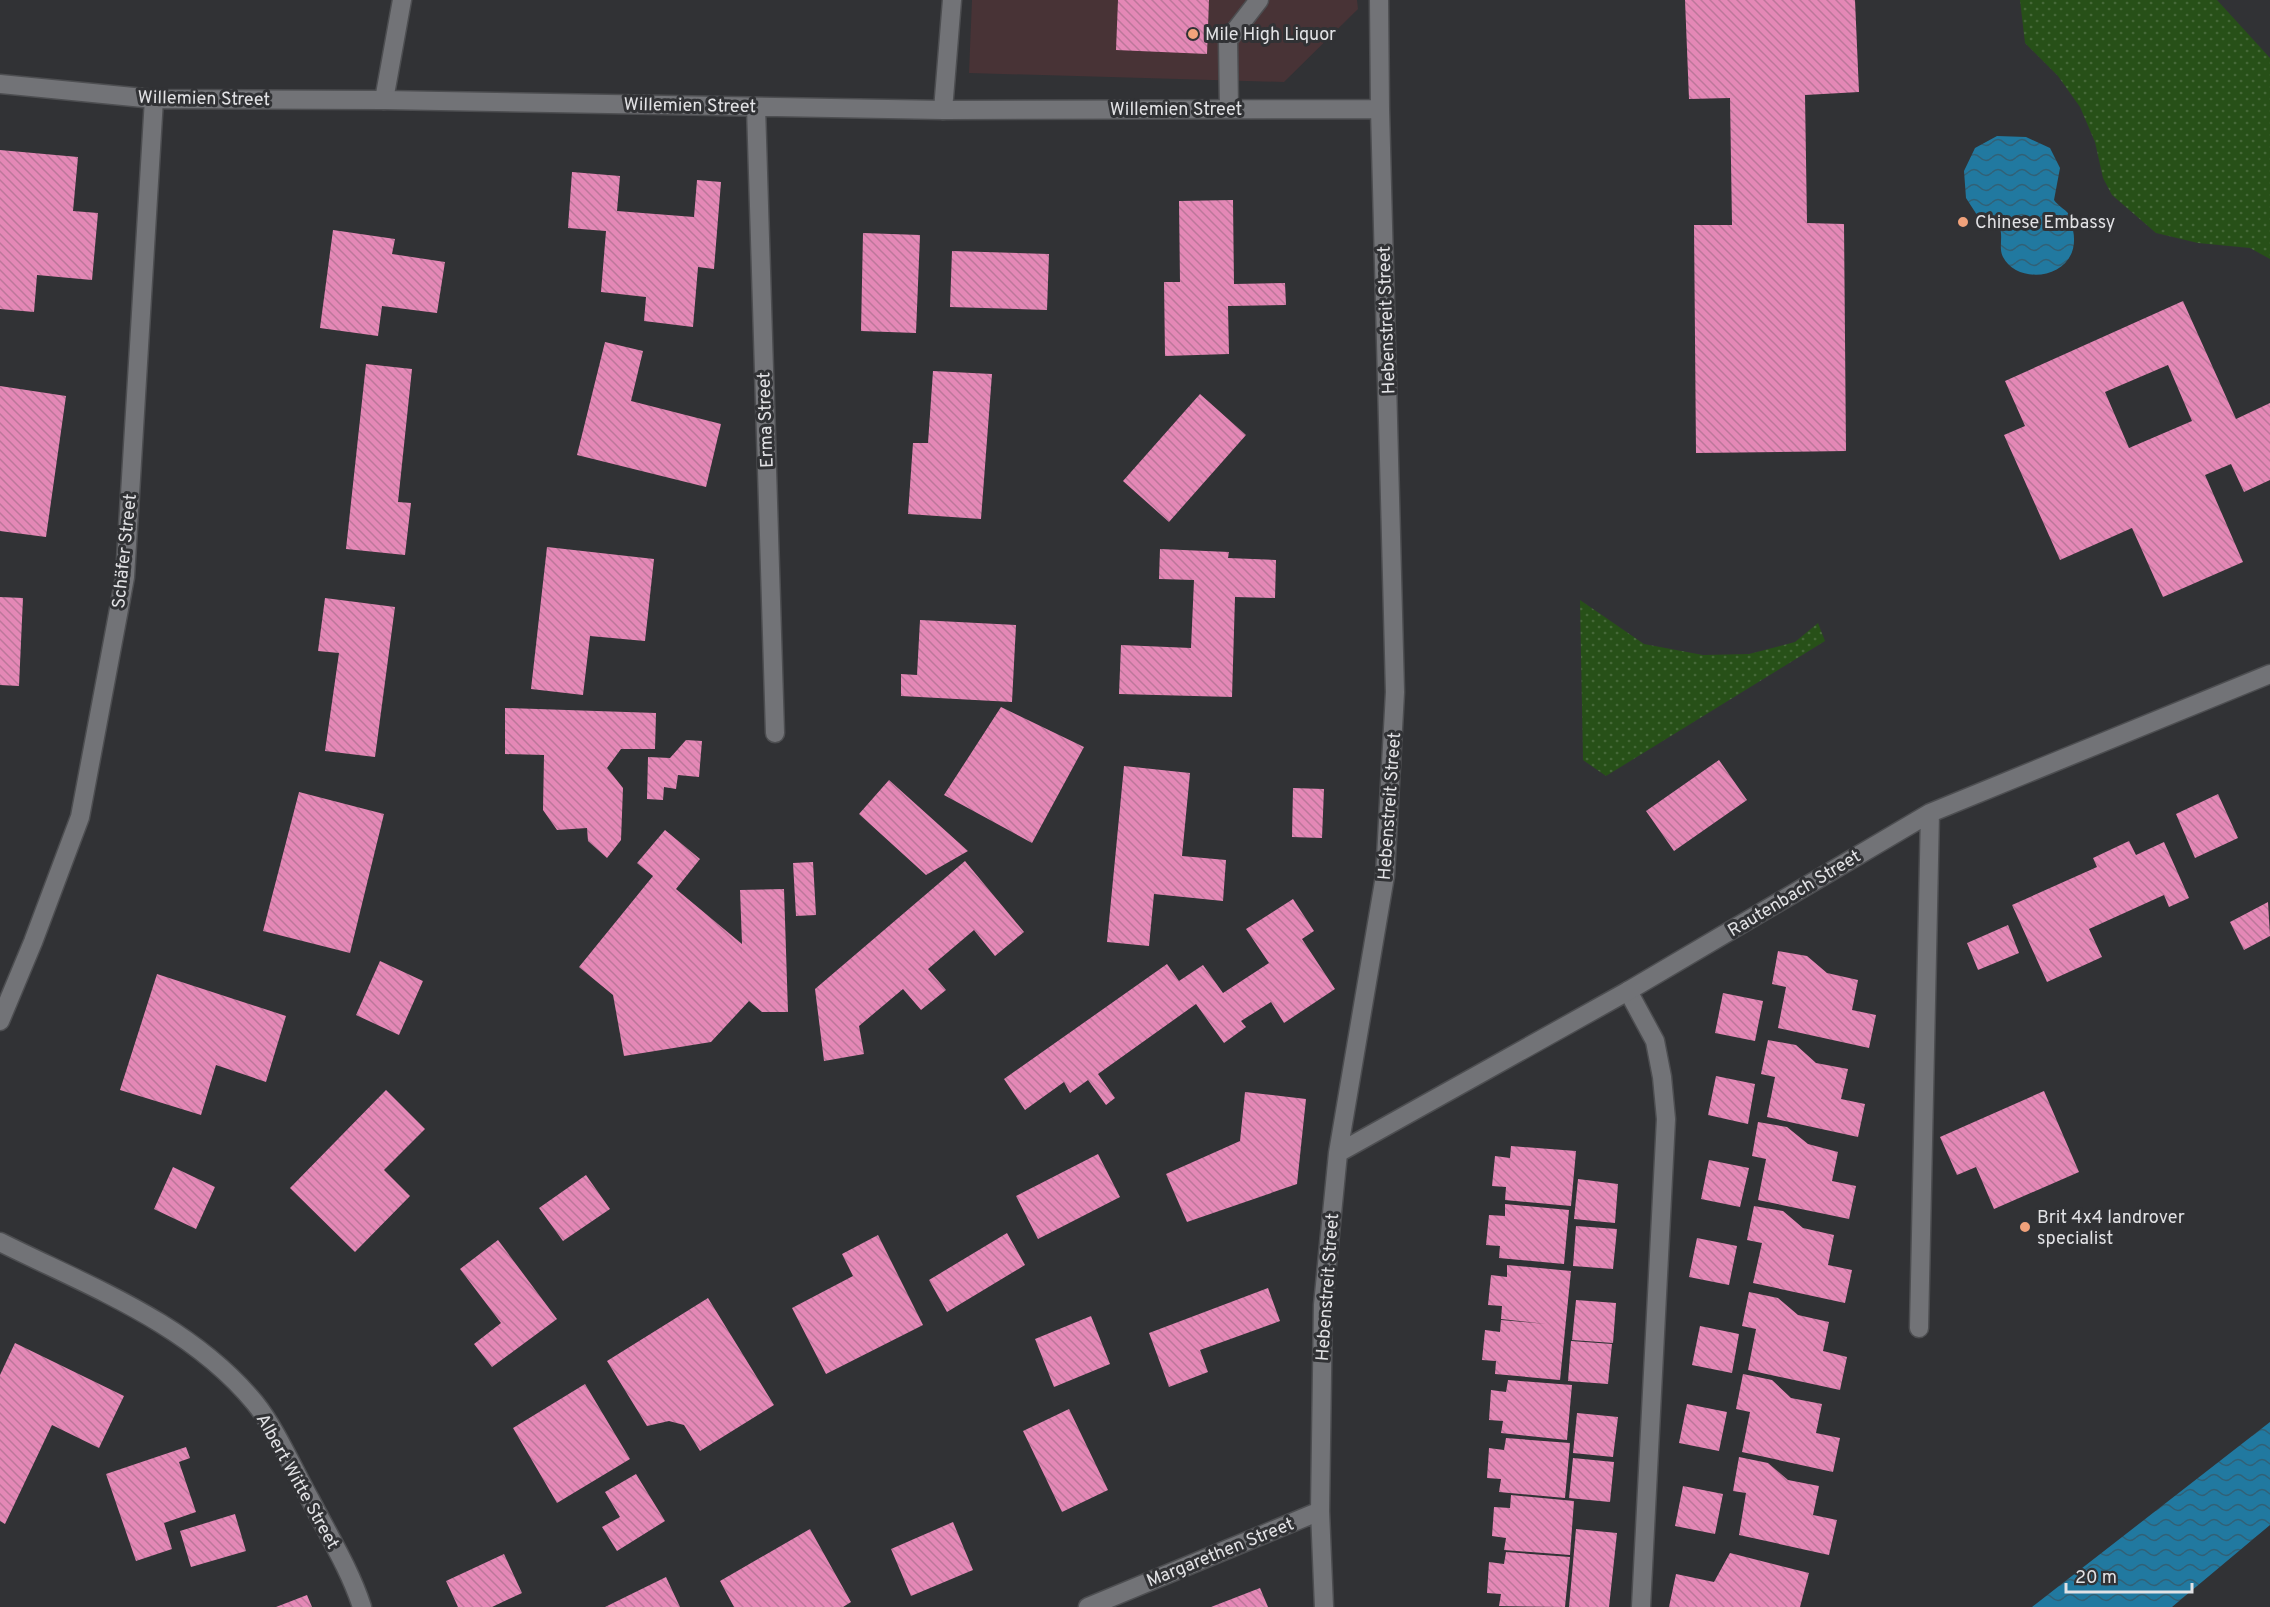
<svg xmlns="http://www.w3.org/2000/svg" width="2270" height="1607" viewBox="0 0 2270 1607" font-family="Overpass,sans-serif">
<defs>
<pattern id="grass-dots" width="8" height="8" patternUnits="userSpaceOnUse" patternTransform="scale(1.5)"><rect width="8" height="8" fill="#275018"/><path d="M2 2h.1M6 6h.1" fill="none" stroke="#466939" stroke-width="1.8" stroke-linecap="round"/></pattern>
<pattern id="water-waves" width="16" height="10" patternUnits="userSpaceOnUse" patternTransform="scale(1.5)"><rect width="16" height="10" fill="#2179a0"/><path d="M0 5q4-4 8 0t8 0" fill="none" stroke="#316177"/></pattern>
<pattern id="building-back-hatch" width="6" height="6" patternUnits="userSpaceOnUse" patternTransform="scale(1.5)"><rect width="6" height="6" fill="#e488b6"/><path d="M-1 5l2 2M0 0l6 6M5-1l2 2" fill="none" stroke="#bc779a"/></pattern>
</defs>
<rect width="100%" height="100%" fill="#313235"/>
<path fill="#483336" d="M972 0H1357L1358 9 1284 82 969 73Z"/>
<path fill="url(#grass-dots)" d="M2020 0H2217L2270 58V259L2250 248 2198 243 2156 233 2112 195 2103 178 2095 142 2080 107 2058 76 2025 43Z
M1580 600 1644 644 1703 655 1749 654 1795 642 1818 623 1825 641 1606 776 1583 760Z"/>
<path fill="url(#water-waves)" d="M1997 136 2026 137 2050 148 2060 168 2054 200C2058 206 2068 211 2070 216 2072 220 2072 226 2073 230 2083 278 2019 288 2003 257 1998 247 2004 237 1999 225L1977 215 1966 198 1964 171 1975 148Z
M2270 1422V1525L2172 1607H2032Z"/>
<path fill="url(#building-back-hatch)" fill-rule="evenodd" d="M1118 0H1209L1207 54 1116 50Z
M1685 0H1855L1859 92 1805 95 1807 223 1844 224 1846 451 1696 453 1694 225H1732L1730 98 1689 99Z
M0 150 78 157 73 211 98 213 92 280 37 275 34 312 0 309Z
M572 172 620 176 617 211 694 217 697 180 721 182 714 269 698 267 693 327 644 321 646 297 601 292 606 231 568 228Z
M1233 200 1234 284 1285 283 1286 305 1228 306 1229 354 1165 356 1164 282H1180L1179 201Z
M333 230 395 239 392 254 445 262 437 313 382 306 378 336 320 328Z
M863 233 920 235 916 333 861 331Z
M952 251 1049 254 1047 310 950 307Z
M2183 301 2236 419 2270 403V480L2244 492 2231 464 2205 475 2243 562 2163 597 2132 528 2060 560 2004 435 2025 426 2005 381ZM2168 365 2192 421 2129 448 2105 392Z
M605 342 643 351 631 401 721 424 706 487 577 455Z
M366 364 412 369 398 502 411 503 405 555 346 549Z
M933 371 992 374 981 519 908 514 913 443H928Z
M0 386 66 396 46 537 0 531Z
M1200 394 1246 435 1169 522 1123 481Z
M547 547 654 559 645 641 590 636 583 695 531 689Z
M1160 549 1229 552 1228 558 1276 560 1275 598 1235 597 1232 697 1119 694 1121 645 1191 648 1194 580 1159 579Z
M0 597 23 598 19 686 0 685Z
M325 598 395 607 375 757 325 751 339 653 318 651Z
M920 620 1016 625 1012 702 901 696V674L917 675Z
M1001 707 1084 747 1032 843 944 795Z
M505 708 656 713 655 749H621L607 768 623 788 621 840 607 858 588 841 587 828 557 830 543 810 544 755 505 754Z
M686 740 702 741 699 777 678 775 676 789 664 787 663 800 647 799 648 757 670 758Z
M1719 760 1747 800 1674 851 1646 811Z
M1124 766 1190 773 1182 856 1226 860 1223 901 1154 894 1149 946 1107 942Z
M889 780 968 851 926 875 859 814Z
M1293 788 1324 789 1322 838 1292 837Z
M299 792 384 814 350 953 263 931Z
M2218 794 2238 838 2195 858 2176 814Z
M665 830 700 859 676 889 742 944 740 890 784 889 788 1012H762L749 1001 711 1042 624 1056 613 995 579 967 653 876 637 863Z
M2129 841 2136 855 2164 842 2189 898 2169 907 2164 895 2089 929 2102 957 2047 982 2012 905 2097 867 2093 858Z
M965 861 1024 932 995 956 974 930 928 969 946 990 921 1010 903 989 859 1026 864 1054 824 1061 815 989Z
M813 862 816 915 796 916 793 863Z
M1293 899 1314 931 1302 939 1335 989 1284 1023 1271 1002 1241 1021 1246 1027 1224 1043 1196 1004 1098 1074 1115 1098 1106 1105 1088 1080 1070 1093 1064 1082 1025 1110 1004 1079 1167 964 1179 981 1203 965 1223 993 1269 963 1246 929Z
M2268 902 2270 936 2244 950 2230 922Z
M2008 925 2019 953 1978 970 1967 943Z
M1778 951 1807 956 1827 973 1858 980 1852 1010 1876 1015 1869 1048 1778 1028 1786 987 1772 984Z
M380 961 423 981 399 1035 356 1015Z
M157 974 286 1016 266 1082 216 1065 201 1115 120 1090Z
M1723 993 1763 1001 1755 1041 1715 1033Z
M1768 1040 1796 1045 1816 1063 1848 1069 1841 1099 1865 1104 1858 1137 1767 1117 1775 1077 1761 1074Z
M1716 1076 1755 1084 1748 1124 1708 1115Z
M386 1090 425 1129 384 1170 410 1196 355 1252 290 1188Z
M2044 1091 2079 1172 1994 1209 1976 1167 1957 1175 1940 1137Z
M1245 1092 1306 1099 1297 1184 1187 1222 1166 1174 1240 1141Z
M1758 1122 1787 1127 1808 1144 1838 1152 1832 1181 1856 1186 1849 1219 1758 1200 1766 1159 1752 1156Z
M1511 1146 1576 1151 1571 1206 1505 1200 1506 1187 1492 1186 1495 1156 1510 1158Z
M1098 1154 1120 1197 1038 1239 1016 1196Z
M1709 1160 1749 1168 1740 1207 1701 1199Z
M173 1167 215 1187 196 1229 154 1209Z
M586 1175 610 1209 563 1241 539 1208Z
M1578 1179 1618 1184 1615 1223 1574 1219Z
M1505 1204 1569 1210 1564 1264 1499 1258 1500 1246 1486 1245 1489 1215 1505 1216Z
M1754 1206 1783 1211 1803 1228 1834 1235 1828 1265 1852 1270 1845 1303 1753 1283 1762 1243 1747 1240Z
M1576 1226 1617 1229 1613 1269 1573 1266Z
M1007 1233 1025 1265 947 1312 929 1280Z
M878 1235 923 1325 826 1374 792 1308 853 1276 842 1254Z
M1697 1238 1737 1246 1729 1285 1689 1277Z
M498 1240 557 1319 492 1367 474 1344 501 1323 460 1269Z
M1507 1265 1571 1271 1560 1380 1495 1374 1496 1361 1482 1360 1485 1330 1500 1332 1501 1320 1546 1324 1501 1319 1502 1306 1488 1305 1491 1275 1507 1277Z
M1268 1288 1280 1321 1200 1350 1208 1372 1169 1387 1149 1333Z
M1749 1292 1778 1298 1798 1315 1829 1322 1823 1351 1847 1357 1840 1390 1748 1370 1756 1329 1742 1326Z
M708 1298 774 1405 700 1451 684 1425 669 1421 647 1426 607 1361Z
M1576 1300 1616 1303 1613 1343 1572 1340Z
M1091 1316 1110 1364 1054 1387 1035 1339Z
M1700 1326 1739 1334 1732 1373 1692 1365Z
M1571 1341 1612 1344 1608 1384 1568 1381Z
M15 1343 124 1396 99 1448 52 1425 5 1524 0 1521V1375Z
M1743 1374 1772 1380 1791 1398 1822 1404 1816 1433 1840 1438 1833 1472 1742 1452 1750 1412 1736 1409Z
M1508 1380 1572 1385 1567 1440 1501 1433 1503 1421 1489 1420 1491 1390 1506 1392Z
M585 1384 630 1459 557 1503 513 1428Z
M1687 1404 1727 1412 1719 1451 1679 1443Z
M1069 1409 1108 1490 1062 1512 1023 1431Z
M1577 1413 1618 1417 1613 1457 1573 1453Z
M1506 1438 1570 1443 1565 1498 1499 1492 1501 1479 1487 1478 1489 1448 1504 1450Z
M186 1447 190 1458 179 1462 196 1512 164 1523 172 1549 136 1561 106 1474Z
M1739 1457 1768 1463 1788 1480 1819 1486 1813 1515 1837 1520 1829 1555 1739 1535 1746 1493 1733 1491Z
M1573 1458 1614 1462 1610 1502 1569 1498Z
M636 1474 665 1521 617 1551 602 1527 620 1517 605 1492Z
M1683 1486 1723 1494 1715 1534 1675 1526Z
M1511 1495 1574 1501 1570 1555 1504 1550 1506 1538 1492 1536 1494 1507 1510 1508Z
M235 1514 246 1551 191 1567 180 1531Z
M953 1522 973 1570 911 1596 891 1549Z
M810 1529 851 1602 843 1607H734L720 1581Z
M1576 1529 1617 1533 1609 1607H1569Z
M1506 1552 1570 1557 1565 1607 1499 1606 1501 1594 1487 1593 1489 1562 1504 1564Z
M1730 1553 1809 1573 1800 1607H1669L1676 1574 1714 1582Z
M504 1554 522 1593 492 1607H458L446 1581Z
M666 1577 680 1607H605Z
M1260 1588 1268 1607H1211Z
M307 1595 312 1607H276Z"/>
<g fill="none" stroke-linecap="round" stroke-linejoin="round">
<defs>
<path id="service" d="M384 100 402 0
M1229 109 1228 40 1259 0
M943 110 952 0
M1628 991 1655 1041 1662 1077 1666 1119 1641 1607"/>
<path id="minor" d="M0 84 154 99 384 100 943 110 1380 109
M756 107 775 733
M0 1021 33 942 80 817 125 577 154 99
M1338 1153 1628 991 1930 813 2270 674
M0 1242C90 1287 189 1323 255 1403 276 1429 294 1471 311 1501 329 1536 350 1570 362 1607
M1919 1328 1930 813
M1088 1607 1320 1511
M1324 1607 1320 1511 1323 1305 1338 1153 1385 876 1395 692 1380 109 1379 0"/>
</defs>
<use href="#service" stroke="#4d4e51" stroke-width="21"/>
<use href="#minor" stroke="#4d4e51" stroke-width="21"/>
<use href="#service" stroke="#727377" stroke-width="18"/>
<use href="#minor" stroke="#727377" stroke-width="18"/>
</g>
<g fill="#f1a27b" stroke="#313235" stroke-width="2">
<circle cx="1193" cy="34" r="6"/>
<circle cx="1963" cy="222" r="6"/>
<circle cx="2025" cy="1227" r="6"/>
</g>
<g text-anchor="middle" stroke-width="6" stroke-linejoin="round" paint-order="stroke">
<g font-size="18" fill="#e2e2e5" stroke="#313235" text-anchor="start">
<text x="1205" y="40">Mile High Liquor</text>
<text x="1975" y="228">Chinese Embassy</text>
<text x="2037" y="1223">Brit 4x4 landrover<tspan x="2037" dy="21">specialist</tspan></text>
</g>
<g font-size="18" fill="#e2e2e5" stroke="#313235">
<text transform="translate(204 98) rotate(1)" y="6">Willemien Street</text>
<text transform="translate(690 105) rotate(1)" y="6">Willemien Street</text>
<text x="1176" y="115">Willemien Street</text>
<text transform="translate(1386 320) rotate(-92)" y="6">Hebenstreit Street</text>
<text transform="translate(765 420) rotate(-92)" y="6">Erma Street</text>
<text transform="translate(124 551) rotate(-84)" y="6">Schäfer Street</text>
<text transform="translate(1389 806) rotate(-86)" y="6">Hebenstreit Street</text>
<text transform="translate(1794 893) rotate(-31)" y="6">Rautenbach Street</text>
<text transform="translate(1327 1287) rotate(-86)" y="6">Hebenstreit Street</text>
<text transform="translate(298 1481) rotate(61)" y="6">Albert Witte Street</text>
<text transform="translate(1220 1552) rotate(-22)" y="6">Margarethen Street</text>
</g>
</g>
<path d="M2066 1583v9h126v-9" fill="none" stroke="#e2e2e5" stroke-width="3"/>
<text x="2075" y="1583" font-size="18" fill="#e2e2e5" stroke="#313235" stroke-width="4.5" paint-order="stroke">20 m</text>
</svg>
